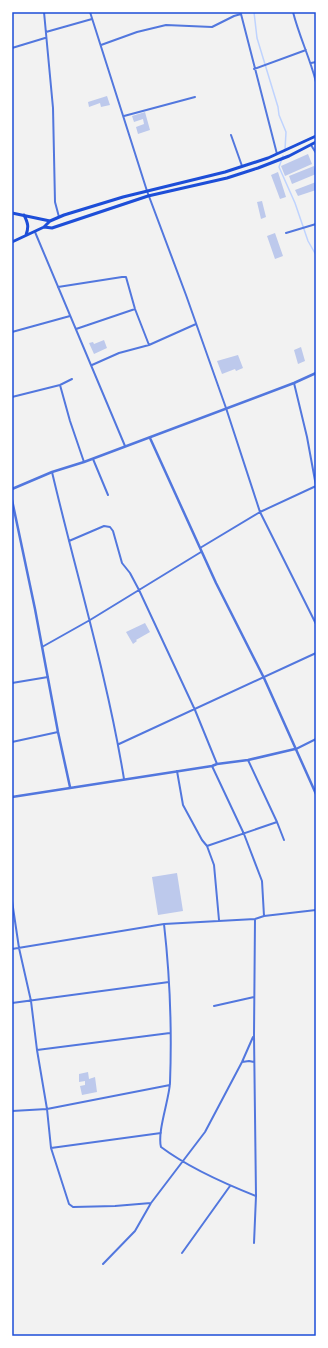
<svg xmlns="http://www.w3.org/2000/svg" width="328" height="1348" viewBox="0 0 328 1348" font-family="'Noto Sans',sans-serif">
<rect width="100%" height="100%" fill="#f2f2f2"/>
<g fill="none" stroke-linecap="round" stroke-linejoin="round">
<path stroke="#bfd3fe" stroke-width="1.5" d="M254 12 257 38 278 107 279 115 286 132 285 150
M283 156 279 167 295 203 308 241 316 255"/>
</g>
<path fill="#bdc9ec" d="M107 96 110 105 101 107 100 103 89 107 88 102Z
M145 112 150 130 138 134 136 127 144 124 143 119 134 122 132 116Z
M308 154 312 164 285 176 281 166Z
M314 166 316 174 292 184 289 176Z
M278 172 286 197 280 199 271 175Z
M316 182V190L298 196 295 190Z
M262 201 266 217 261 219 257 202Z
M275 233 283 256 275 259 267 236Z
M104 340 107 348 94 354 89 343 93 342 94 344Z
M301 347 305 361 298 364 294 350Z
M238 355 243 368 236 371 235 369 222 374 217 361Z
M145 623 150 632 136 640 137 641 133 644 126 632Z
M177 873 183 911 158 915 152 877Z
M88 1072 89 1079 95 1077 97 1092 82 1095 80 1086 85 1085V1081L79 1082V1074Z"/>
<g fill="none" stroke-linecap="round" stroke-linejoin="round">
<path stroke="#5277de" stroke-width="2" d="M44 12 53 108 55 202 59 217
M90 12 147 191 186 295 226 408 260 512 316 624
M293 12C299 36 310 58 316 82
M46 32 92 19
M101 45 137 32 166 25 212 27 234 16 241 14 277 154
M12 48 45 38
M311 63 316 62
M254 69 306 50
M124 116 195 97
M231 135 242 166
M311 145 316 153
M35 232 125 446
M286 233 316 224
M58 287 122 277H126L135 309 149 345
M76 329 135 309
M12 332 70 316
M92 365 119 353 149 345 196 324
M294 383 307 437 316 486
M60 385 70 421 84 462
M12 397 60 385 72 379
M93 459 108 495
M52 472C76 574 107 675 124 779
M69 541 104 526 110 527 113 531 122 563 130 573 139 590 195 710 217 764
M200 548 260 512 316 486
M42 647 90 620 201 552
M12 683 48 677
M12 742 58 732
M119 744 316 653
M296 749 316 739
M248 760 277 822 284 840
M212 766 244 834 262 881 264 916
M177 771 183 805 202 840 207 846 214 865 219 920
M207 846 277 822
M12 901 19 948 31 1001 37 1050 47 1109 51 1148 69 1204 73 1207 115 1206 151 1203
M164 924C170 977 172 1030 170 1083 169 1100 157 1132 161 1147 189 1168 223 1183 256 1196
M12 949 164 924 255 919 264 916 316 910
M12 1003 169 982
M214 1006 254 997
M37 1050 170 1033
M242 1062 249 1061 254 1062
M12 1111 47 1109 170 1085
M51 1148 161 1133
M254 1243 256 1196 254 1035 255 919
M182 1253 230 1186
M103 1264 135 1231 151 1203 205 1132 242 1062 253 1037"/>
<path stroke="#5277de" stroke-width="2.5" d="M150 438 216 583 264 678 316 794
M12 489 52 472 84 462 294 383 316 373
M12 500 35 609 58 732 70 787
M12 797 212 766 217 764 248 760 295 749"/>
<path stroke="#1d4ed8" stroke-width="3" d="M12 213 50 221
M24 215C28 223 29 227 26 235
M44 227 52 228 148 196 227 178 258 168 289 156 316 142
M12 242 44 227 50 221 64 215 123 197 225 172 268 158 316 136"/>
</g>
<rect width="328" height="1348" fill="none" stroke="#ffffff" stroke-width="26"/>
<rect x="13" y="13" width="302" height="1322" fill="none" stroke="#1d4ed8" stroke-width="1.5"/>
</svg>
